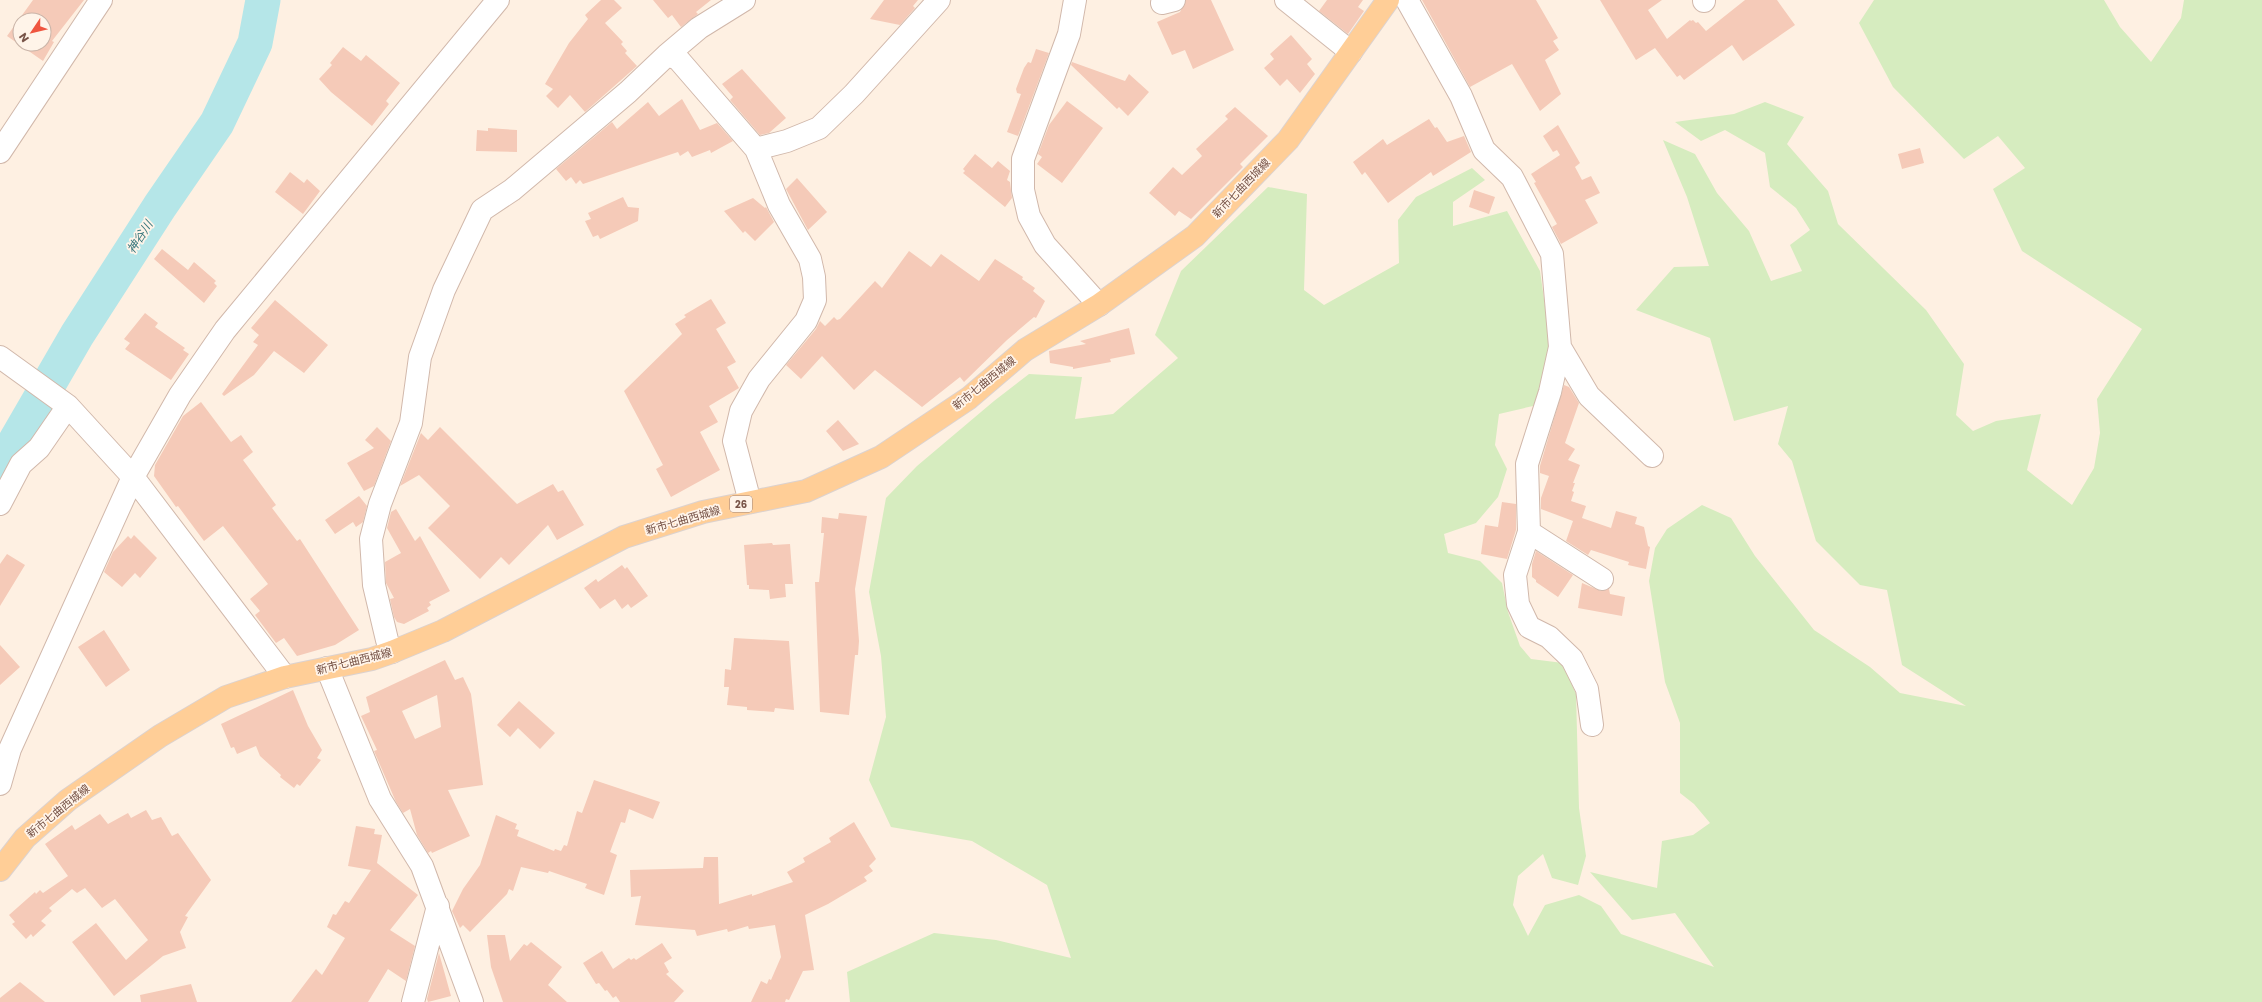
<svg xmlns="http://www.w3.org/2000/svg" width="2262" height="1002" viewBox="0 0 2262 1002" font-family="Poppins,'Noto Sans JP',sans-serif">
<rect width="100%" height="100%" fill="#fef0e2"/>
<path fill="#d6ecbf" d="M1874 0H2104L2120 27 2151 62 2181 18 2184 0H2262V1002H850L847 972 934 933 996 940 1071 958 1047 885 972 841 891 827 869 780 886 717 881 656 869 592 886 498 917 466 994 401 1029 374 1082 377 1075 419 1113 414 1178 358 1155 335 1181 271 1268 187 1307 194 1304 290 1324 305 1399 263 1398 220 1416 197 1472 168 1485 180 1453 202V226L1507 211 1540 271 1547 320 1551 375 1533 406 1499 414 1495 445 1507 469 1498 497 1476 523 1444 534 1448 553 1480 561 1502 583 1508 612 1520 646 1531 659 1563 663 1576 694 1579 808 1586 856 1578 885 1552 878 1543 854 1518 876 1513 905 1528 936 1545 905 1579 895 1601 906 1621 934 1714 967 1675 913 1632 920 1590 872 1657 888 1662 841 1693 835 1710 823 1694 804 1680 793V723L1665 682 1649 581 1655 548 1667 529 1702 505 1731 518 1755 556 1814 630 1870 667 1900 693 1966 706 1902 665 1887 590 1860 585 1816 541 1792 461 1778 444 1788 406 1734 421 1710 338 1636 310 1674 267 1709 266 1687 197 1663 140 1695 154 1717 193 1749 231 1771 281 1802 271 1790 245 1810 230 1796 208 1770 187 1765 153 1725 130 1701 141 1675 122 1734 114 1765 102 1804 117 1787 144 1828 191 1838 224 1926 310 1964 364 1956 415 1973 431 1996 421 2041 414 2027 470 2072 505 2094 468 2100 433 2097 399 2142 329 2022 251 1993 189 2025 168 1998 136 1964 159 1893 87 1859 23Z"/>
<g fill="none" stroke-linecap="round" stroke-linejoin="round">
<path stroke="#b5e6e8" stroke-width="35" d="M0 468 77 335 160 206 217 123 255 43 263 0"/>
</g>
<path fill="#f5cab8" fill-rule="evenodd" d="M33 0H84L52 41 54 42 43 61 7 36ZM20 20H44V44H20Z
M601 0H614L622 8 605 23 623 42 621 44 627 51 625 53 637 66 585 112 570 95 558 108 546 96 553 89 545 84 569 43 588 19 585 15Z
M653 0H711L696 12 698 14 681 27 672 15 668 18Z
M884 0H918L913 6 915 8 900 25 870 19Z
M1186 0H1211L1234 50 1193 69 1185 50 1172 55 1157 22 1180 12Z
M1327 0H1363L1358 7 1364 11 1348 34 1319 11Z
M1422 0H1536L1558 38 1553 41 1559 50 1545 60 1561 94 1540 111 1512 64 1470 87Z
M1600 0H1662L1648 10 1667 39 1690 20 1691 21 1693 20 1696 23 1698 22 1706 31 1745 0H1777L1795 25 1743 61 1732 45 1684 80 1680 75 1677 77 1655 48 1636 60Z
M1291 35 1312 59 1307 64 1315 74 1300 93 1287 79 1280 86 1264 68 1274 59 1270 54Z
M343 47 361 61 366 55 400 83 386 101 389 104 372 126 331 92 319 79 332 65 330 63Z
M1036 49 1049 53 1018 136 1007 132 1021 94 1017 93 1016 89 1024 68 1028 62 1031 63Z
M1072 62 1125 81 1129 74 1149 92 1128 116 1119 107 1117 109 1071 65Z
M742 69 786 118 769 133 760 135 730 100 733 97 722 84Z
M682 99 700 130 717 123 733 141 711 153 710 150 692 157 688 151 680 156 678 152 583 184 580 180 576 184 571 177 566 181 556 169 612 122 617 129 648 102 659 116Z
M1067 101 1103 128 1062 183 1037 164 1042 157 1038 154 1049 125Z
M1235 107 1268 136 1240 164 1243 167 1191 219 1179 211 1175 216 1149 193 1173 167 1182 175 1202 156 1196 149 1228 119 1225 116Z
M1429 119 1435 128 1437 127 1447 142 1464 136 1471 152 1433 176 1431 172 1388 203 1365 172 1362 175 1353 162 1383 139 1387 145Z
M1558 125 1580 163 1575 167 1582 180 1591 176 1600 193 1585 200 1598 223 1561 244 1552 227 1557 224 1534 183 1536 182 1531 174 1560 155 1557 150 1553 152 1543 136Z
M488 128 517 130V152L476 151 477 130 488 131Z
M1920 148 1924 163 1902 169 1898 154Z
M975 154 992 168 998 161 1010 171 1007 180 1010 182 1012 198 1005 207 963 173 965 171 963 169Z
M290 172 304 183 307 179 320 191 303 214 275 192Z
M797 178 827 212 808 230 786 189Z
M1474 190 1495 197 1489 214 1469 207Z
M623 197 628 207 639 208 638 221 600 239 598 235 593 237 585 221 591 219 588 213Z
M753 198 765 208 766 207 774 222 755 241 745 231 743 233 724 211Z
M162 249 188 270 194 262 216 281 214 283 217 286 204 303 154 259Z
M909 251 931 267 941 254 979 281 995 259 1023 277 1022 279 1035 288 1033 291 1045 301 1036 318 1034 317 1007 340 964 382 960 377 922 407 875 370 854 390 822 356 801 379 786 365 816 329 820 321 825 326 834 317 837 320 840 319 875 281 882 288Z
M711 299 726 323 716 329 736 362 727 367 739 388 709 406 718 422 700 432 720 470 671 497 656 469 663 465 624 391 682 334 675 324 686 317 684 315Z
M275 300 328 345 304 373 274 351 254 375 224 396 222 394 258 345 253 342 259 335 251 328Z
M145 313 158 323 155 327 185 348 183 350 189 354 171 380 125 349 130 343 124 339Z
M1129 328 1135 354 1110 359 1111 362 1073 369V367L1050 363 1049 351 1086 344 1080 341Z
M1564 385 1569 387 1579 403 1565 443 1575 449 1568 460 1580 465 1573 483H1575L1572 491 1574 492 1571 501 1586 506 1582 518 1611 528 1616 511 1637 517 1635 524 1644 527 1648 546 1650 547 1646 569 1628 565 1629 562 1591 550 1588 555 1566 541 1573 521 1541 509V498L1549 476 1540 473V466Z
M201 402 231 442 241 435 253 452 243 460 276 505 272 508 297 541 300 539 359 630 335 645 297 656 284 638 276 643 255 615 260 611 250 599 268 584 223 526 204 541 178 506 176 507 154 476 155 465 183 416Z
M838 420 859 444 843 451 826 431Z
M377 427 391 441 374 486 364 491 347 463 374 448 365 440Z
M440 427 517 504 553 484 558 492 563 490 584 525 557 540 548 525 509 565 501 557 480 579 428 528 450 506 419 475 400 486 421 433 428 440Z
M359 496 367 506 363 522 356 527 353 522 335 534 325 520Z
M1502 502 1516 504V530L1507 559 1481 554 1485 525 1498 527Z
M396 509 415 541 420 536 450 591 429 602 431 605 427 608 429 611 404 624 397 622 394 617 390 599 394 598 386 583 385 562 401 553 387 528 391 512Z
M839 513 867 516 855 589 859 641 858 655H855L849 715 820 712 815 582H819L824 533H821L822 517 838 519Z
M134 535 157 558 140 578 135 573 122 587 104 572 113 552 128 536 131 539Z
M772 543 773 545 790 544 793 584H785L786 597 770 599 769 590 749 589V585H747L744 545Z
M1536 551 1573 575 1558 597 1536 582V580L1532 577V564Z
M7 554 25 565 0 606V564Z
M622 565 625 569 627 567 648 596 631 608 628 604 622 609 615 599 600 609 584 588 596 579 598 582Z
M1582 583 1601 591 1609 589 1610 594 1625 597 1622 616 1578 608Z
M104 630 130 670 106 687 78 647Z
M734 638 789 641 794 710 775 708 774 712 747 710V707L727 705 729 687H724L725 669 731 670Z
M0 645 20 667 0 685Z
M445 660 455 680 463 677 471 694 483 785 448 790 470 836 432 853 431 851 428 853 417 835 410 809 403 813 396 802 374 751 377 750 361 716 370 712 366 697ZM437 695 441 727 415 739 402 711Z
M293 690 308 726 322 750 317 758 321 760 300 786 297 784 294 788 280 777 281 775 260 756 256 746 237 754 234 747 231 748 221 724Z
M519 701 555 733 540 749 518 728 510 737 497 725Z
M594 780 660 802 653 819 629 809 625 823 621 822 610 852 617 855 604 895 585 888 587 884 549 871 548 873 521 867 513 891 509 889 507 894 470 932 463 925 460 928 452 911 463 889 480 865 496 815 517 824 515 829 519 830 517 836 554 851 555 849 561 851 564 845 567 846 577 811 582 813Z
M146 810 152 820 161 817 172 836 178 833 211 880 185 916 188 917 180 932 186 948 163 956 114 996 72 942 96 923 126 960 148 940 115 899 102 908 85 888 77 893 72 889 49 908 52 911 41 921 46 925 33 937 31 934 26 939 12 924 15 922 9 915 35 892 36 894 40 890 43 893 68 876 45 844 72 825 75 830 100 814 108 824 128 813 131 818Z
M854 822 876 859 869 866 873 871 864 877 867 881 828 904 805 915 814 970 803 971 789 1000 786 999 785 1002H751L761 981 767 984 769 979 771 980 781 957 775 925 749 929 748 926 728 932 727 929 697 936 695 930 635 925 641 896 631 897 630 870 703 868 704 857H718L719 904 752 894V896L793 882 787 872 805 862 803 858 831 842 829 838Z
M356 826 375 829 374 834 382 835 377 863 418 895 390 930 415 946 406 981 388 969 368 1002H291L316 969 322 975 345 938 327 927 333 914 336 915 345 901 349 903 371 870 348 866Z
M487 935H505L510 961 524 944 527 946 531 942 562 967 548 985 567 1002H503L491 967Z
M662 943 672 958 664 963 669 972 666 974 684 991 674 1002H620L616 996 613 998 607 990 605 991 599 983 596 984 583 963 602 951 613 969 629 958 631 960 634 958 636 960Z
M439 953 451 996 428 1002 427 999Z
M20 982 45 1002H0V998Z
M191 984 197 1002H141L140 995Z"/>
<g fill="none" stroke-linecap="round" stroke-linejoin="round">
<defs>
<path id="minor" d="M1075 0 1069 34 1023 159V190L1029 216 1045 245 1099 305
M1286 0 1351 52
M1407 0 1461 96 1484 150 1512 177 1552 254 1560 347 1550 392 1527 464 1529 532 1602 579
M1704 0V1
M1162 3 1174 0
M667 55 678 59 756 149 779 205 810 259 814 277 815 300 806 321 759 379 741 411 734 441 750 502
M756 149 787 141 819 128 854 94 939 0
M0 152 101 0
M1560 347 1589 396 1652 456
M0 357 68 406 133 477 285 677
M0 504 21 464 39 448 68 406
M1529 532 1515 575 1518 604 1529 627 1549 637 1572 659 1587 689 1592 725
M392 652 387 640 374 585 371 539 380 504 411 423 420 357 444 290 482 210 512 190 628 92 667 55 699 28 744 0
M327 668 380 799 422 866 472 1002
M0 784 10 749 133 477 180 395 225 330 498 0
M413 1002 438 906"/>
<path id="major" d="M0 870 25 838 68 800 160 736 226 697 285 677 372 659 392 652 443 631 624 537 703 512 806 491 881 457 969 398 1025 350 1099 305 1195 236 1288 140 1388 0"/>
</defs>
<use href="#minor" stroke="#d1b8ab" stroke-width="24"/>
<use href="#major" stroke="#dcd2cf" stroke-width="24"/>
<use href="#minor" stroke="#fff" stroke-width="22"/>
<use href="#major" stroke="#ffce97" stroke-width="22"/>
</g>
<g text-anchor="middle" stroke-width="3.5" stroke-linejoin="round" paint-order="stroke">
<rect fill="#fff4e9" stroke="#a08378" stroke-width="1" x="730" y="496" width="22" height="16" rx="3"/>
<g font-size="10" font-weight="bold" fill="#775347">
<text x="741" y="508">26</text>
</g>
<g font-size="11" fill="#775347" stroke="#fff4e9">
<text transform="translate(1241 188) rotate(-46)" y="4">新市七曲西城線</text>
<text transform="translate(984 383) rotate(-39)" y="4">新市七曲西城線</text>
<text transform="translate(683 520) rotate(-16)" y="4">新市七曲西城線</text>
<text transform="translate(354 661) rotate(-14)" y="4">新市七曲西城線</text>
<text transform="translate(58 811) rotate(-39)" y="4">新市七曲西城線</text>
</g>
<g font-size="12" font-style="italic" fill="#3a787d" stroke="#fff4e9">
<text transform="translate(140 237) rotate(-57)" y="4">神谷川</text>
</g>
</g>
<g transform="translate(32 32) rotate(235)"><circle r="19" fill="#fff4e9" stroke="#c9b4a8"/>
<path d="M0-3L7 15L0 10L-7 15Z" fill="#ef553f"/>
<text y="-6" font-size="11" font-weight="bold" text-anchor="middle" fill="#775347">N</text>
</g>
</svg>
